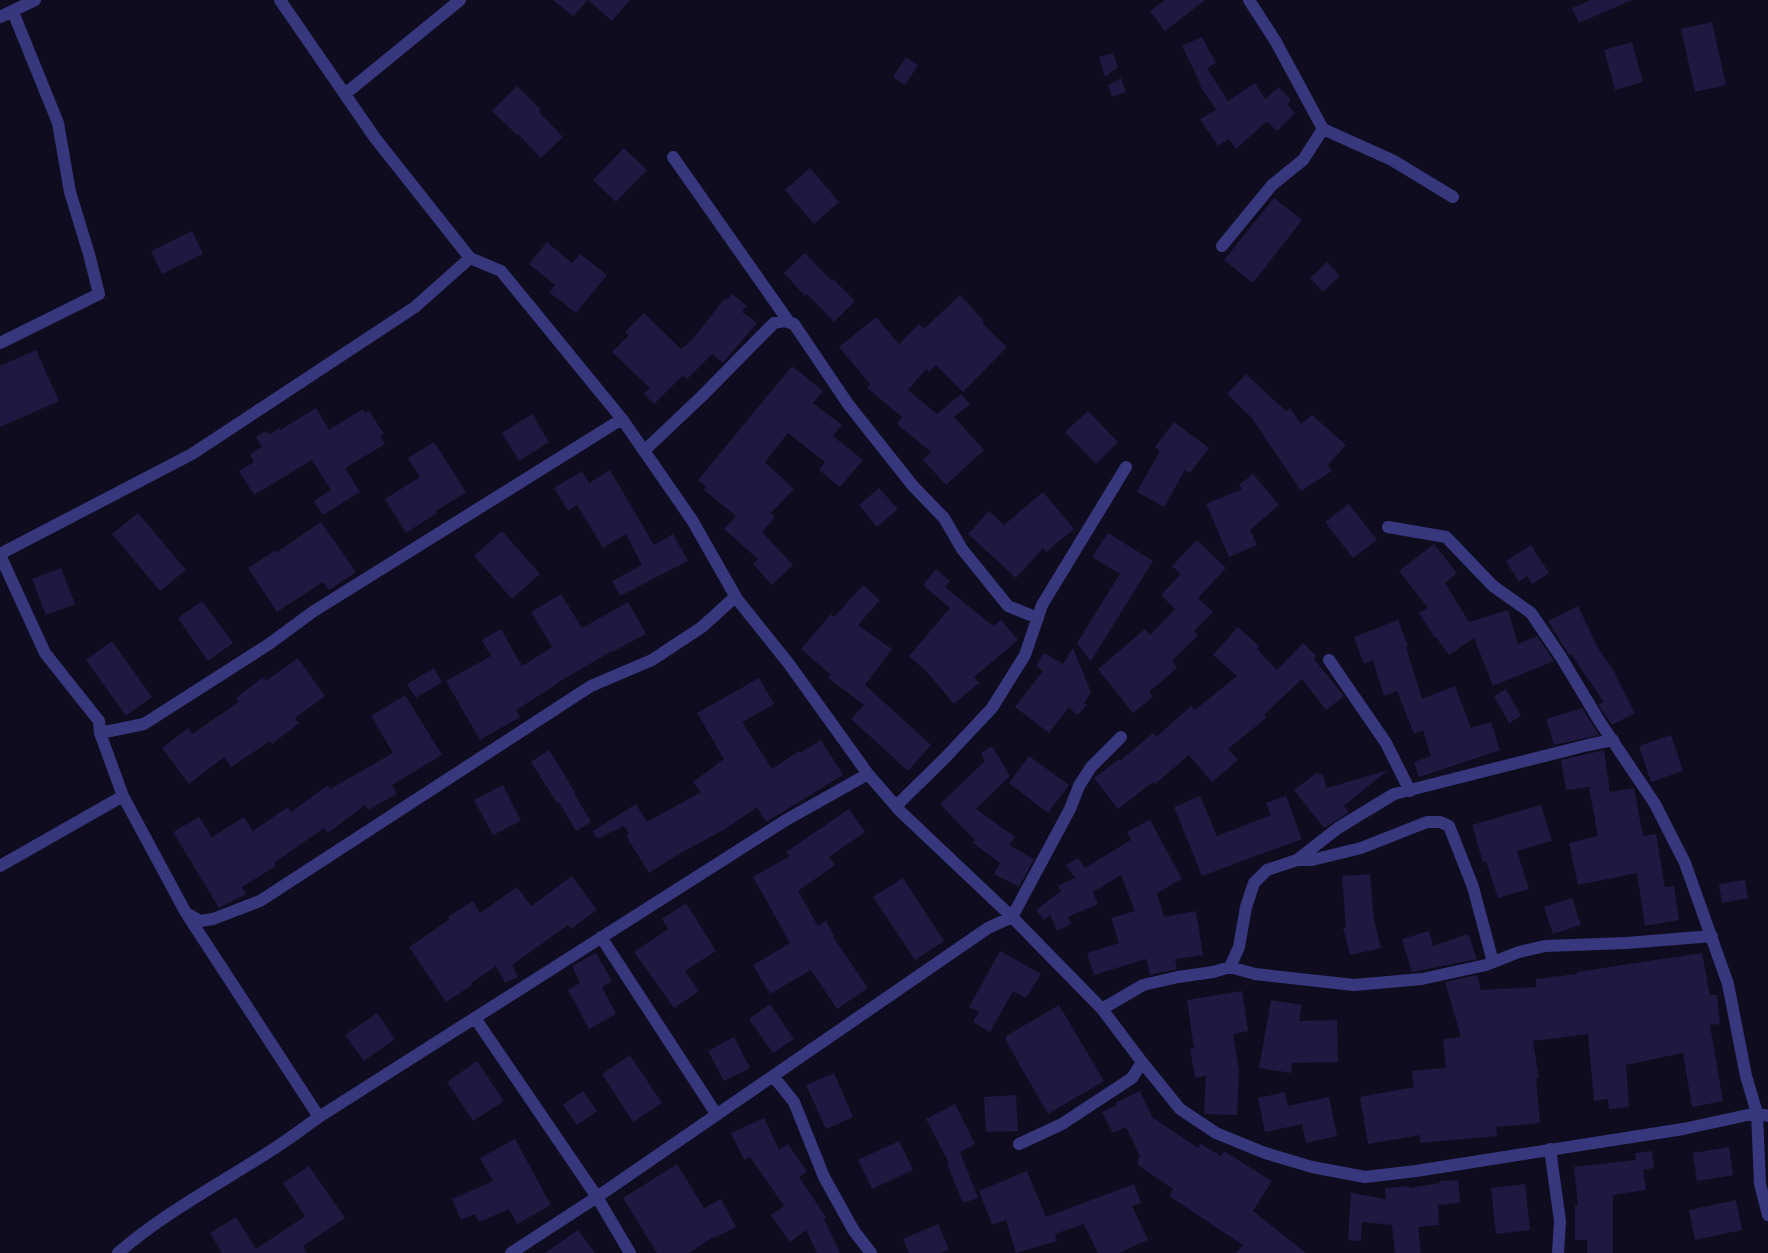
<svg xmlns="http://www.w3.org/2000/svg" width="1768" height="1253" viewBox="0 0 1768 1253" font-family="'Public Sans',sans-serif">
<rect width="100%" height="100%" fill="#0f0c1f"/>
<path fill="#1f1840" d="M553 0H630L612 21 588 0 573 16Z
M1165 0H1205L1165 31 1150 11Z
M1591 0H1632L1579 23 1572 8Z
M1712 22 1726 85 1695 92 1681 29Z
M1202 37 1216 63 1207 68 1228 101 1255 83 1265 99 1279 87 1291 100 1287 104 1295 113 1277 131 1267 121 1236 149 1229 139 1218 146 1200 119 1216 110 1199 84 1200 83 1182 46Z
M1632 42 1643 82 1615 90 1604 50Z
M1113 53 1118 67 1105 77 1099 57Z
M906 57 918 65 905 85 893 77Z
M1121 78 1126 92 1112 97 1108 85Z
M517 86 541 110 539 112 563 137 541 158 518 134 517 135 492 111Z
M624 148 647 170 616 202 593 180Z
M810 168 839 202 814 224 785 190Z
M1274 198 1302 220 1253 283 1224 260Z
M192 231 203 254 162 274 151 251Z
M547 242 572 263 580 254 607 275 576 313 549 292 555 285 529 264Z
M805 253 832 281 833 279 855 301 834 322 807 294 805 296 784 273Z
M1327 262 1340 276 1323 292 1310 278Z
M732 294 747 306 742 312 757 323 723 363 712 354 687 379 683 375 654 404 644 394 650 388 612 352 629 335 625 332 644 313 681 349 692 340 725 298 727 300Z
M960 295 984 321 982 323 1007 347 963 392 936 365 929 372 926 369 908 390 937 414 961 394 970 404 954 417 984 450 946 485 923 460 931 452 897 424 902 417 867 388 870 384 839 347 876 317 899 344 919 324 924 329Z
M36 350 59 401 0 427V366Z
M792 366 823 391 813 403 842 425 833 436 863 460 840 487 819 470 825 462 788 433 765 462 794 489 771 513 775 517 762 532 793 565 772 585 753 564 758 559 724 529 736 516 704 490 706 487 698 480Z
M1246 374 1286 411 1290 408 1301 424 1312 415 1346 445 1328 465 1332 471 1301 491 1251 417 1227 394Z
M316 408 329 430 363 409 365 413 369 411 384 434 380 436 385 444 345 468 360 492 323 515 314 501 331 490 312 460 254 495 239 471 254 462 250 454 262 447 256 437 265 431 270 434 279 428 280 430Z
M1088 411 1118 442 1096 464 1065 432Z
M532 414 549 442 519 461 502 433Z
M1174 422 1209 448 1190 473 1185 470 1164 507 1137 492 1160 451 1155 447Z
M434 442 466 492 436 511 437 513 406 533 385 499 420 477 408 458Z
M610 470 654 545 673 534 688 561 620 596 612 581 642 565 626 534 603 548 577 505 568 511 554 488 582 471 589 483Z
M1253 474 1279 505 1250 530 1257 545 1229 557 1206 504 1242 489 1239 485Z
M879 488 898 509 877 527 859 505Z
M1043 492 1074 529 1046 552 1043 548 1016 578 968 534 989 511 1004 525Z
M1349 504 1377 540 1353 558 1325 522Z
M138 513 186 570 160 591 112 534Z
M321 522 356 572 329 590 323 582 277 612 248 568 276 550 277 552Z
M502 531 540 574 512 599 474 556Z
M1108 533 1153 561 1091 661 1077 643 1120 574 1092 557Z
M1197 540 1226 568 1198 598 1213 612 1194 631 1198 635 1172 661 1177 668 1149 692 1153 697 1133 713 1098 669 1145 629 1150 635 1175 609 1161 595 1181 574 1172 566Z
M1434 544 1457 573 1445 583 1469 622 1508 610 1518 644 1537 636 1554 661 1493 686 1474 638 1449 655 1436 637 1435 638 1419 613 1428 608 1399 571Z
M1531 545 1549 573 1532 584 1527 576 1519 582 1506 561Z
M61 568 75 604 46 615 32 579Z
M936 569 950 581 945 587 993 626 1001 620 1018 640 974 677 979 683 954 704 926 671 909 656 950 608 923 585Z
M863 585 880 600 858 625 892 649 865 685 931 745 908 771 851 719 864 705 828 678 831 675 801 649 831 614 834 617Z
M561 594 582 628 628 602 646 634 612 652V651L557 683V684L516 710 520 717 480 740 446 681 491 656 482 640 501 629 522 666 552 647 531 612Z
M202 601 233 643 208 661 178 618Z
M1578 606 1599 650 1616 674H1615L1635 713 1612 725 1598 704 1604 702 1571 654 1569 655 1548 621Z
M1398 620 1408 646 1406 647 1422 699 1455 686 1471 728 1491 722 1500 750 1419 777 1414 762 1431 756 1423 730 1414 734 1397 691 1384 696 1373 660 1364 664 1354 637Z
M1238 627 1259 646 1257 649 1277 670 1303 643 1316 656 1314 659 1344 696 1326 710 1302 679 1264 715 1266 718 1228 749 1238 760 1212 782 1189 755 1155 784 1153 782 1118 809 1094 778 1119 759 1120 761 1153 733 1156 737 1191 706 1195 710 1237 676 1213 655Z
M112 641 152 697 126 716 86 660Z
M1073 648 1091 692 1084 703 1087 705 1077 715 1069 707 1049 733 1015 707 1043 671 1036 666 1044 653 1063 664Z
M298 658 325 696 295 718 299 723 272 744 270 741 231 767 224 757 189 784 162 748 188 728 192 734 239 702 236 698 263 677 266 681Z
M434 668 442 682 416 698 407 684Z
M759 678 774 704 742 722 772 769 799 751 800 753 821 740 843 775 766 822 757 807 727 828 677 855 649 873 626 836 629 834 624 826 597 839 593 831 636 804 647 822 701 792 693 782 724 759 697 713Z
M1506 689 1521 716 1509 723 1494 696Z
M405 695 442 755 392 785 397 794 368 810 365 805 328 833 324 828 274 863 276 866 242 887 246 894 219 908 173 832 199 817 212 837 244 817 253 831 288 807 291 812 328 785 330 789 393 753 371 716Z
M1582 708 1599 735 1554 745 1546 719Z
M1671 735 1683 771 1651 782 1639 746Z
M992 746 1010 776 976 809 1015 837 1009 845 1034 859 1019 887 994 874 1000 863 973 843 975 840 940 804 985 761 981 753Z
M549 750 575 792 574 793 591 822 576 831 559 802 557 803 531 762Z
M1604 750 1610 792 1634 788 1643 836 1656 834 1665 887 1674 886 1679 920 1645 926 1637 873 1578 885 1569 843 1598 836 1589 787 1566 790 1561 760Z
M1029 756 1069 785 1048 813 1009 783Z
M1388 770 1344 806 1349 812 1324 828 1294 790 1318 772 1320 775 1322 773 1327 788Z
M503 785 521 821 493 835 474 800Z
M1200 796 1217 836 1271 815 1266 803 1286 796 1302 839 1202 876 1174 807Z
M1541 805 1552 841 1517 851 1529 889 1498 898 1486 861 1483 862 1472 825Z
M849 809 865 832 829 857 835 865 798 891 818 926 826 921 834 936 833 937 868 988 837 1009 811 970 770 994 753 965 790 943 753 877 790 856 786 852Z
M1150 820 1182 879 1157 893 1164 917 1196 911 1203 955 1175 959 1177 969 1150 975 1146 959 1094 975 1087 953 1119 943 1111 918 1135 911 1121 875 1093 892 1098 904 1068 917 1071 924 1057 931 1050 915 1044 920 1036 910 1061 891 1058 886 1075 878 1066 865 1078 858 1085 868 1131 840 1127 832Z
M1370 874 1374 920 1381 948 1350 955 1343 928 1346 927 1342 876Z
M572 876 597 910 571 929 568 925 512 965 518 977 505 983 496 966 471 983 472 985 446 1002 409 947 450 919 448 917 473 901 480 913 517 887 531 906Z
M903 878 944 941 915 960 873 897Z
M1745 880 1748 898 1722 903 1719 884Z
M1572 898 1581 925 1553 934 1544 907Z
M686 903 716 951 685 971 699 991 674 1008 634 952 668 929 662 919Z
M1429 931 1433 946 1468 934 1477 959 1412 972 1402 939Z
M1000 951 1041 974 1026 998 1013 991 990 1032 973 1022 979 1012 969 1007Z
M596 953 612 981 602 987 616 1014 589 1029 568 990 580 983 572 966Z
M1702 953 1710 995H1717L1720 1024 1710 1025 1723 1101 1692 1107 1683 1053 1626 1065 1629 1107 1609 1109 1608 1099 1594 1101 1588 1034 1533 1041 1539 1078 1536 1079 1540 1123 1496 1127 1497 1136 1420 1143V1135L1368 1144 1360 1097 1414 1087 1412 1071 1446 1068 1443 1039 1461 1037 1445 982 1477 975 1481 990 1536 987V979L1577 974V972Z
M1242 991 1248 1031 1233 1034 1239 1070 1237 1115 1204 1114 1206 1076 1195 1078 1190 1049 1194 1048 1187 1000Z
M1271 1000 1302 1005 1299 1021 1337 1020 1338 1062 1292 1063 1291 1073 1259 1068Z
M770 1004 794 1039 773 1053 749 1019Z
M1059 1005 1104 1081 1048 1114 1006 1041V1036Z
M377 1013 395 1039 364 1061 345 1035Z
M734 1037 750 1068 724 1081 708 1051Z
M630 1055 662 1103 633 1122 602 1074Z
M477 1061 504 1101 473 1121 447 1082Z
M834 1073 853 1117 826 1129 806 1085Z
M583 1091 597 1111 577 1125 563 1105Z
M1140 1091 1152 1117 1198 1148 1201 1144 1221 1156 1224 1151 1272 1181 1253 1211 1306 1253H1236L1243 1245 1169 1196 1173 1189 1138 1165V1159L1140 1156 1126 1127 1113 1133 1102 1112 1117 1105 1115 1103Z
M1285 1092 1288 1106 1329 1097 1337 1136 1306 1143 1302 1124 1265 1132 1258 1098Z
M1016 1095 1018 1131 986 1132 984 1097Z
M955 1104 975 1144 960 1152 978 1198 963 1203 947 1164 949 1163 926 1119Z
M764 1118 779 1150 788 1144 807 1172 799 1177 826 1217 824 1219 840 1253H817L806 1230 790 1242 771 1215 784 1206 750 1157 744 1160 731 1133Z
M515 1139 551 1205 517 1224 509 1209 479 1222 475 1214 461 1220 452 1199 493 1181 480 1158Z
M899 1141 913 1170 872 1189 858 1160Z
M1729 1147 1733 1175 1697 1181 1693 1153Z
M1652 1151 1654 1168 1643 1170 1646 1190 1613 1195V1253H1587V1240H1575V1205H1578L1574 1167 1636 1160 1635 1153Z
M677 1164 704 1208 721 1199 736 1227 714 1238 713 1237 689 1253H657L623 1198Z
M309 1166 345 1218 303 1246 307 1253H222L210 1233 236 1217 256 1249 305 1216 283 1183Z
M1027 1171 1046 1217 1134 1184 1141 1203 1132 1206 1148 1240 1119 1253H1098L1084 1224 1055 1234 1057 1241 1016 1253 1006 1220 992 1225 979 1191Z
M1458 1180 1460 1203 1438 1205 1439 1225 1418 1227 1421 1253H1395L1392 1225 1362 1222 1361 1241 1348 1240 1351 1193 1386 1199 1385 1188 1409 1186V1188L1440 1183V1181Z
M1525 1184 1530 1230 1496 1234 1491 1188Z
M1736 1200 1742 1230 1695 1240 1689 1210Z
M938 1224 949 1249 940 1253H909L903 1239Z
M578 1230 595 1253H545Z"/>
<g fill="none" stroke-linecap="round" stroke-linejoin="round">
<path stroke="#37377e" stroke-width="12" d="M280 0 375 138 470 258 501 271 622 419 692 520 737 599 789 664 868 774 901 812 1012 917 1102 1009 1142 1062 1180 1109 1216 1133 1265 1153 1312 1167 1365 1177 1416 1171 1683 1129 1757 1113 1768 1116
M1249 0 1276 42 1323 129 1392 160 1453 197
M0 17 35 0
M345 94 460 0
M673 157 789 322
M1222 246 1272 185 1303 160 1323 129
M0 343 99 294 89 254 70 192 58 123 13 12
M644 451 701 397 774 323 784 321 794 324 848 404 913 486 944 518 962 549 1008 606 1038 618
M1388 527 1446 537 1493 586 1531 613 1561 657 1600 722 1655 804 1685 863 1728 984 1746 1076 1757 1113 1760 1184 1768 1215
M0 554 192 454 415 307 470 258
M0 555 45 653 99 721 100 733 123 796 186 913 200 921 213 919 260 901 591 686 652 660 702 627 735 597
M1329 660 1386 743 1410 791
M100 733 144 724 269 644 314 611 622 419
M896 806 944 759 992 708 1025 655 1042 605 1126 467
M1297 860H1312L1361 848 1427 822H1440L1449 826 1473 887 1493 962
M0 866 123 796
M188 916 319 1117
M601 937 717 1115
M1230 967 1239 947 1246 907 1254 883 1267 870 1297 860 1338 828 1394 794 1588 745 1613 740
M1102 1009 1143 985 1178 977 1213 972 1230 967 1255 974 1354 985 1422 979 1486 965 1519 952 1545 946 1627 943 1712 936
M475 1018 597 1197 630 1253
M773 1076 794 1102 824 1177 854 1231 871 1253
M1019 1144 1062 1124 1132 1078 1142 1062
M1550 1149 1560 1221 1558 1253
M118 1253C166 1211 225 1181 278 1146 292 1137 306 1126 319 1117L786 820 868 774
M511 1253 597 1197 988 928 1012 917 1070 809 1079 786 1091 767 1121 737"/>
</g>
</svg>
